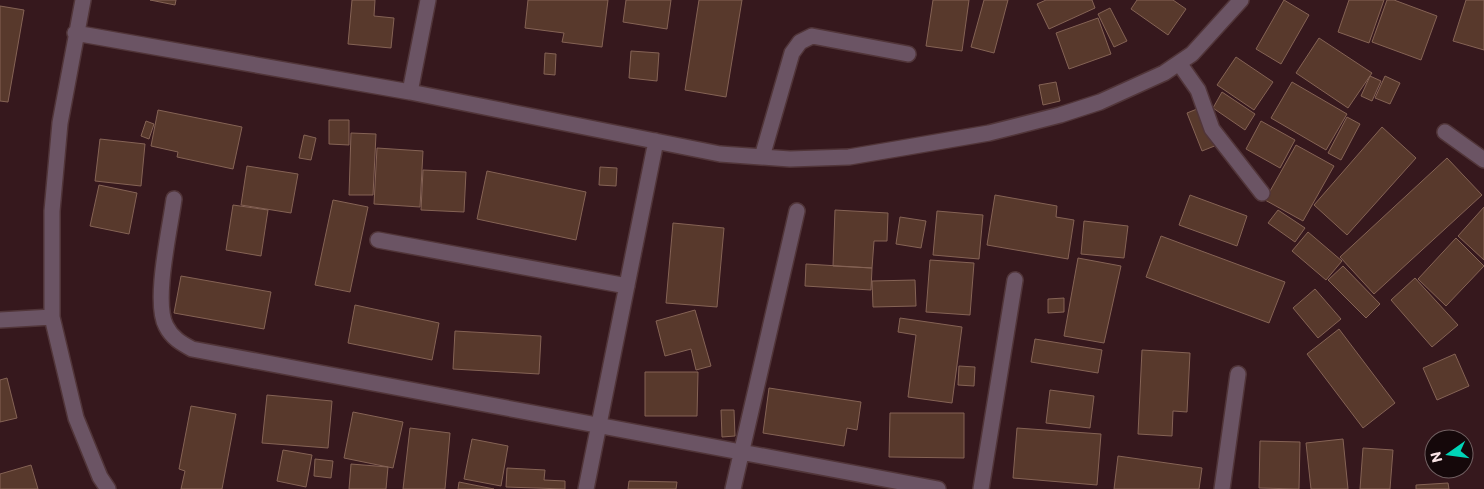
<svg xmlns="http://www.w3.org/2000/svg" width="1484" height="489" viewBox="0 0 1484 489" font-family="Commissioner,sans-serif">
<rect width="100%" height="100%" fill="#36181d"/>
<path fill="#58392c" stroke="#856355" d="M150 0H176L175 5Z
M352 0H375L374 16 394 18 391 48 348 44Z
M528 0H608L602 47 562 42 564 33 525 28Z
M626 0H671L667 29 623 22Z
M699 0H742L726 97 685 90Z
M933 0H969L962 51 926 46Z
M984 0H1008L994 53 971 47Z
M1046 0H1092L1095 8 1049 29 1037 4Z
M1137 0H1173L1186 9 1168 35 1131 9Z
M1284 0 1309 15 1281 64 1256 49Z
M1349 0H1384L1369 43 1338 32Z
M1387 0H1394L1437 16 1421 60 1372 42Z
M1466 0H1484V50L1453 41Z
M0 6 24 10 8 102 0 101Z
M1110 8 1127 41 1114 47 1098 14Z
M1098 18 1111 54 1069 69 1056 33Z
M1319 38 1372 73 1348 108 1296 73Z
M631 51 659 53 657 81 629 78Z
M545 53 556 54 555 75 544 74Z
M1236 57 1273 82 1254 110 1217 85Z
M1370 76 1381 81 1372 101 1361 96Z
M1385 76 1400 83 1390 104 1375 98Z
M1056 82 1060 101 1043 105 1039 85Z
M1292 82 1347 114 1326 150 1271 118Z
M1222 92 1255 114 1245 130 1213 108Z
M1202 107 1217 145 1202 151 1187 113Z
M158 110 242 127 233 169 177 157 178 152 151 146Z
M1347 117 1360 124 1341 160 1328 153Z
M329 120H349V145L329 144Z
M146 121 154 124 149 139 141 136Z
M1261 121 1295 140 1280 168 1246 149Z
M1382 127 1416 158 1347 235 1314 205Z
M351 133 376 134 373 195H349Z
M304 135 316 138 311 160 299 158Z
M100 139 145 144 141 186 95 181Z
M1296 145 1334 166 1303 221 1265 200Z
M377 148 423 151 420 207 374 204Z
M1447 158 1482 195 1374 294 1340 257Z
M247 166 298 174 291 213 241 205Z
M600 167 617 168 616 186 599 185Z
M423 170 466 172 464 212 421 210Z
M487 171 586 192 576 240 477 219Z
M99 185 137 193 129 234 90 226Z
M995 195 1057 206 1056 217 1074 220 1068 259 987 245Z
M1190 195 1247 216 1237 246 1179 225Z
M333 200 368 207 350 292 315 285Z
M233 205 268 210 261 256 226 250Z
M1484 207V260L1458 236Z
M835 210 888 213 887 241H874L872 268 833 266Z
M1278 210 1305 228 1295 242 1268 223Z
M937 211 983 215 979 259 933 255Z
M900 217 926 221 921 248 896 244Z
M1084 221 1128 226 1124 258 1081 254Z
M673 223 724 228 717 307 666 303Z
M1308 232 1342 261 1326 280 1292 251Z
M1161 236 1285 282 1269 323 1146 277Z
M1456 238 1484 266 1446 306 1418 279Z
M1078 258 1121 266 1104 343 1064 336Z
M930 260 974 263 970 315 926 312Z
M806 264 872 268 871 290 805 286Z
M1343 266 1380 304 1366 318 1328 280Z
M181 276 271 292 264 329 174 313Z
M1415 278 1458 325 1432 347 1391 300Z
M915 280 916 306 873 307 872 281Z
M1315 289 1341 319 1318 338 1293 308Z
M1064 298V312L1048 313V299Z
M355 305 439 323 432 360 348 343Z
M695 310 711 366 696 370 691 349 665 356 656 321Z
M900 318 962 327 952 403 908 397 916 335 898 332Z
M1339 329 1395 403 1363 428 1307 354Z
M455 331 541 336 539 374 453 369Z
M1035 339 1102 350 1098 373 1031 362Z
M1142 350 1190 353 1187 412 1173 411 1172 436 1138 434Z
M1455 354 1469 386 1437 400 1423 368Z
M959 366 975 367 974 386 958 385Z
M645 372H698L697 416H645Z
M7 378 17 418 0 422V380Z
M769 388 861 402 857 430 847 428 844 446 763 433Z
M1050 390 1094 396 1090 428 1046 423Z
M267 395 332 401 328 448 262 443Z
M191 406 236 414 222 489H181L185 471 179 469Z
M721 410H734L735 436 722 437Z
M353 412 403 422 393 468 344 458Z
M890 413H964V458L889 457Z
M410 428 450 433 445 489H403Z
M1017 428 1101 434 1097 485 1013 478Z
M472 439 508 446 501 486 464 479Z
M1343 439 1348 489H1311L1306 443Z
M1260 441 1300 442 1299 489 1259 488Z
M1363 448 1393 450 1390 489H1360Z
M283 450 312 455 306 487 277 481Z
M1118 456 1202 468 1199 489H1114Z
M315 459 333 461 331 478 314 476Z
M351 464 388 467 386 489H349Z
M31 465 38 489H0V474Z
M507 468 545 470 544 480 565 481V489L506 487Z
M629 481 677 482 676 489H628Z
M459 482 494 489H458Z
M1448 483 1449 489H1416V485Z"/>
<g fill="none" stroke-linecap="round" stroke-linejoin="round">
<defs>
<path id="minor" d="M83 0 60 123 52 211V317L76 418 100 477 108 489
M75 33 410 92 720 154 790 159 849 157 908 147 989 133 1060 115 1100 102 1164 73 1192 54 1241 0
M1179 63 1198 90 1212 129 1262 193
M410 92 428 0
M1445 132 1484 160
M762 157 792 53 800 42 812 36 908 54
M174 199C170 229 153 302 166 326 172 338 181 343 192 349L938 489
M378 240 627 286
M0 320 52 317
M586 489 656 141
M733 489 797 211
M981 489 1015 280
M1222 489 1238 374"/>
</defs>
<use href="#minor" stroke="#513539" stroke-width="18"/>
<use href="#minor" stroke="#6b5464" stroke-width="15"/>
</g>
<g transform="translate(1449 454) rotate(256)"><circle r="24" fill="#15080a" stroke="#716062"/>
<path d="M0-4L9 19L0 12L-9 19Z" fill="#00d5b7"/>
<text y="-8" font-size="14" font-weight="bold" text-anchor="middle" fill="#fae4e6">N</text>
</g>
</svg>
